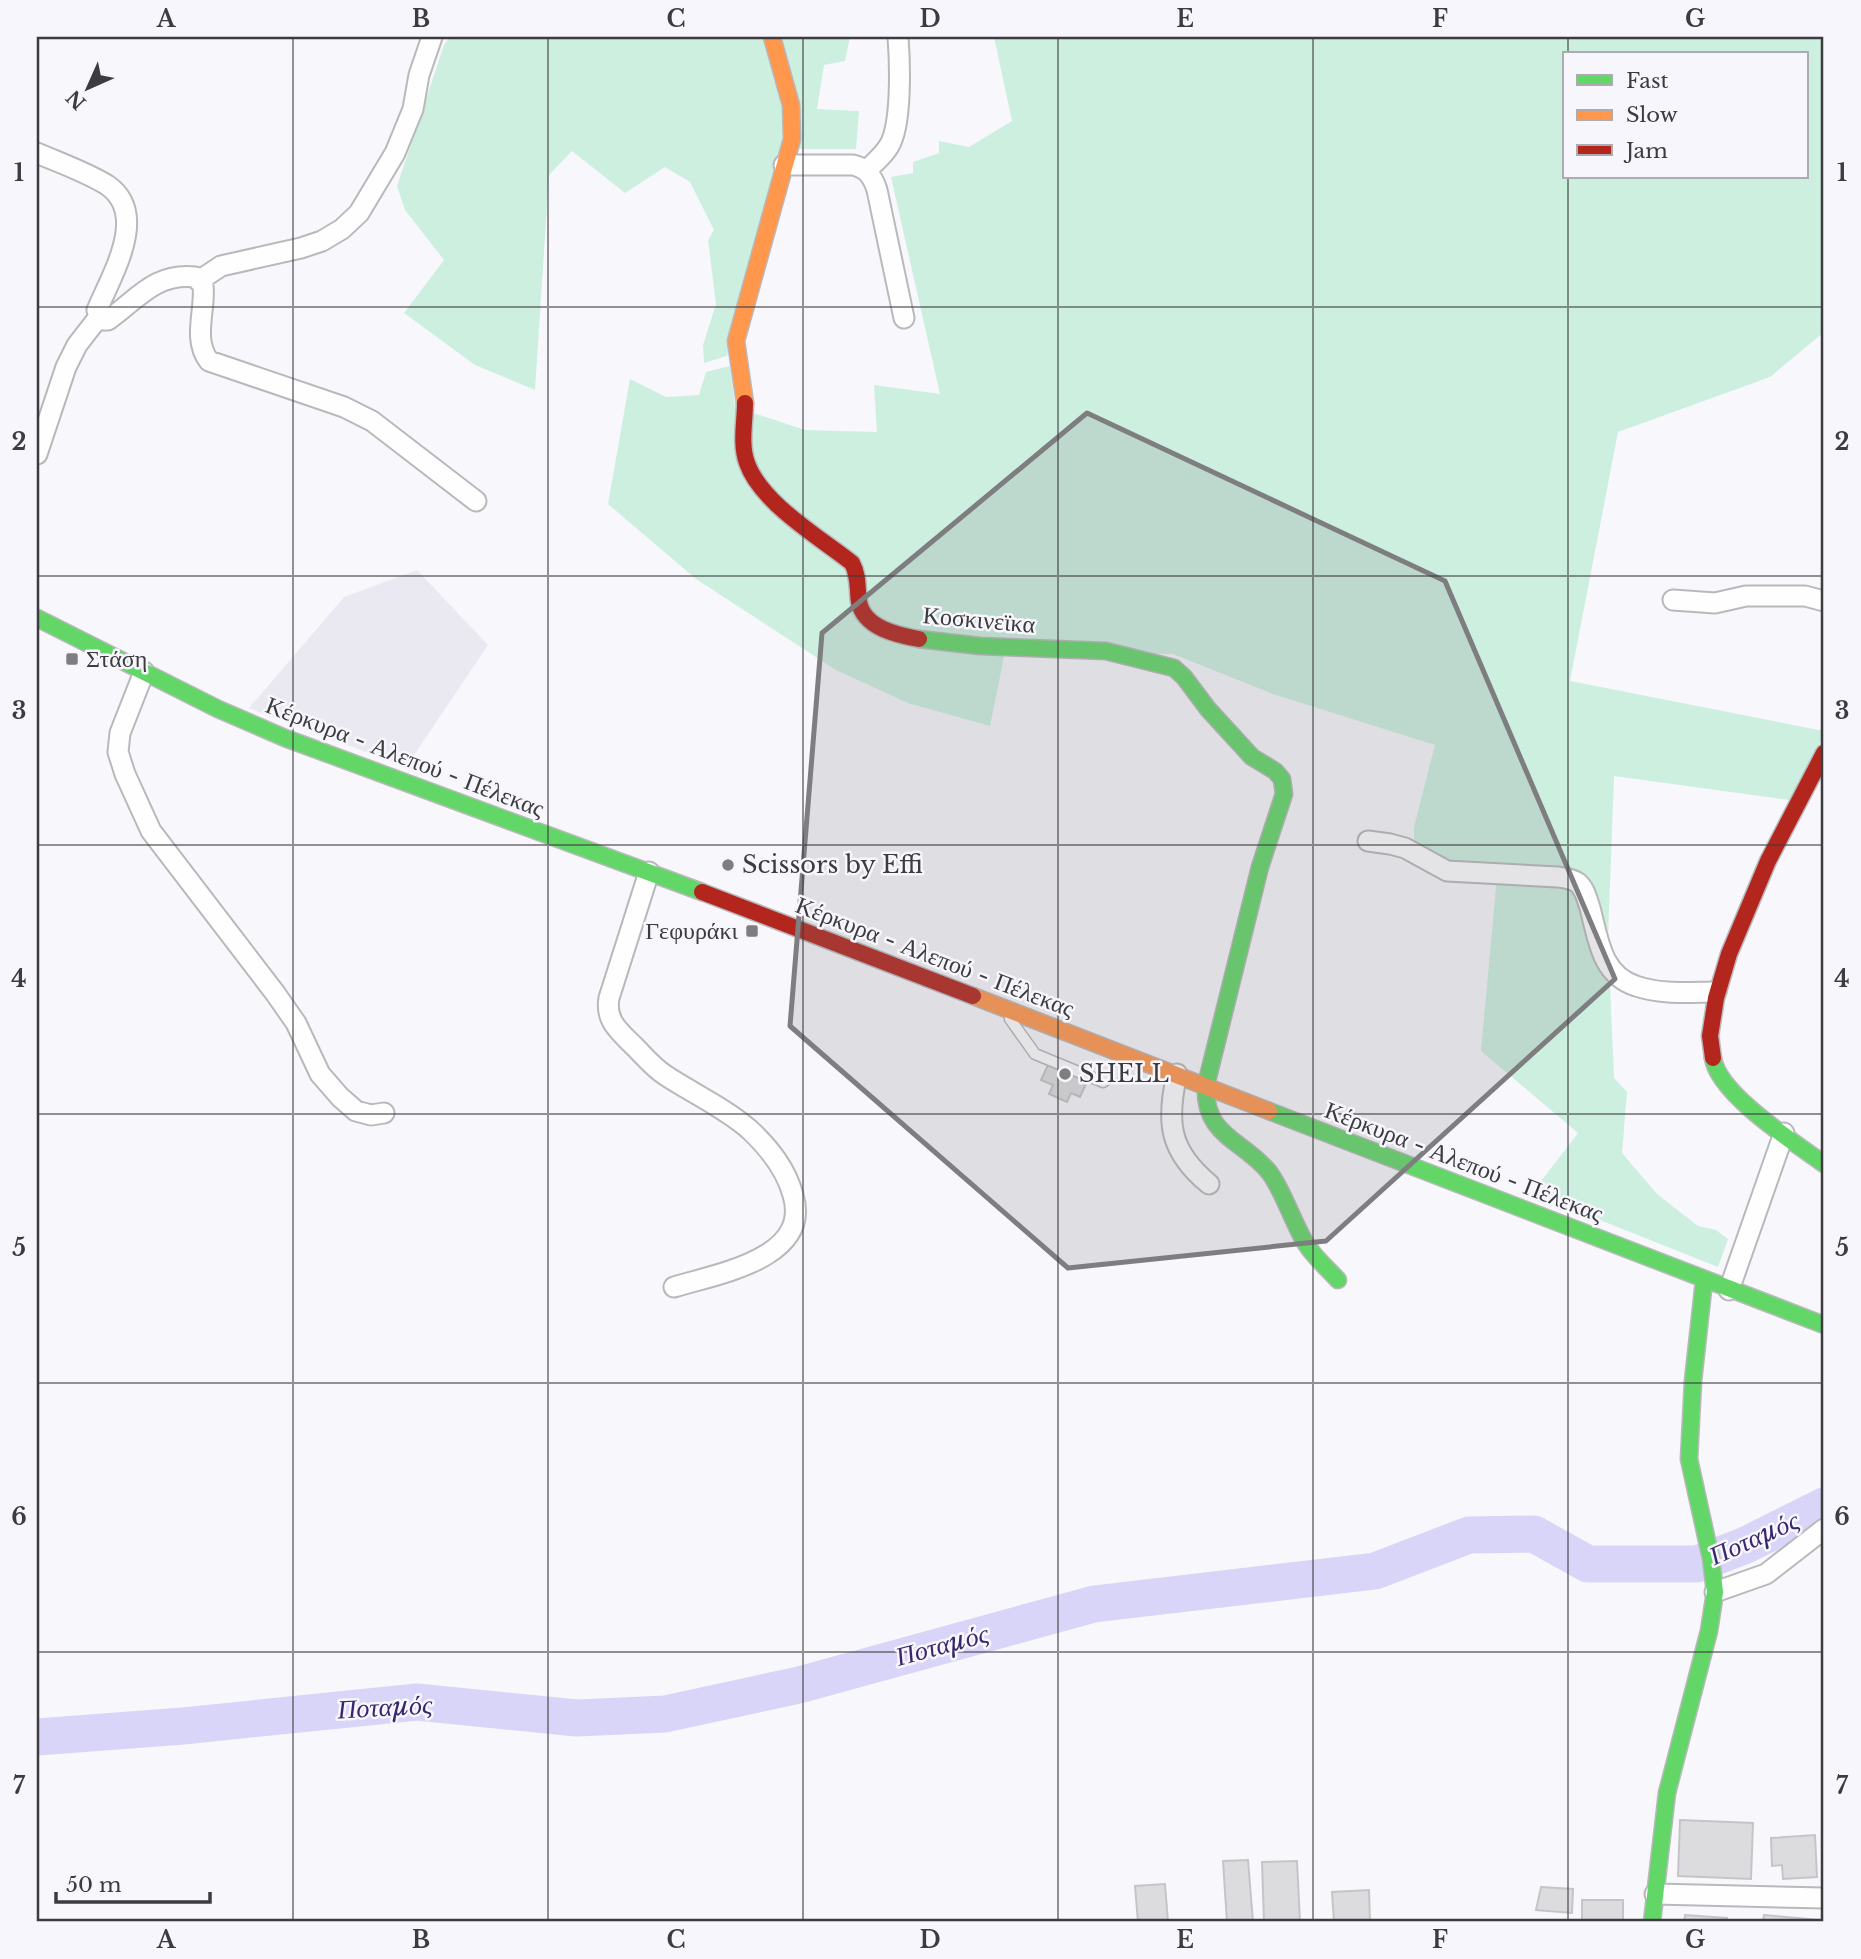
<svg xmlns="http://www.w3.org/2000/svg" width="1861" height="1959" viewBox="0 0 1861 1959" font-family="'Libre Baskerville',serif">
<rect width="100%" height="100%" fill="#f8f7fc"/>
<path fill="#eae9f2" d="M417 570 488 645 406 767 249 708 344 597Z"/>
<path fill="#cdefe0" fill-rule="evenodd" d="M450 37H850L845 61 824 65 817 109 859 111 856 149H782L727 356 704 363 703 345 716 304 708 240 714 230 690 182 665 167 625 193 572 151 549 175 535 390 475 365 404 313 444 260 405 210 397 186 444 45Z
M994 37H1824V332L1770 377 1618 432 1570 681 1824 731V736L1789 800 1614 776 1608 938 1614 1078 1627 1092 1622 1153 1657 1194 1698 1226 1716 1230 1728 1239 1718 1267 1532 1193 1578 1133 1481 1051 1498 866 1446 865 1414 845V827L1435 745 1273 694 1173 654 1005 652 990 726 908 703 836 670 696 579 608 504 630 379 666 397 699 395 706 372 730 366 735 407 805 430 877 432 874 385 940 394 891 177 913 173V162L939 153V141L969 147 1012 121ZM1565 54H1807V177H1565Z"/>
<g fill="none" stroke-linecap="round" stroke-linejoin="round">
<path stroke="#d9d5f8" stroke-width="37" d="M37 1737 183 1726 417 1702 577 1718 665 1714 799 1685 1094 1604 1375 1571 1469 1535 1534 1534 1588 1564H1697L1746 1545 1824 1506"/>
</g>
<path fill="#dcdcdf" stroke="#c5c5c8" stroke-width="2" d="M1052 1056 1091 1073 1080 1097 1071 1093 1067 1102 1049 1094 1053 1085 1041 1080Z
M1680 1820 1753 1823 1751 1879 1678 1876Z
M1815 1835 1817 1877 1783 1879 1782 1865 1772 1866 1771 1838Z
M1248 1860 1253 1922H1227L1223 1861Z
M1297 1861 1300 1922H1264L1262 1862Z
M1165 1884 1168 1922H1138L1135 1886Z
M1541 1887 1573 1889 1572 1913 1536 1910Z
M1369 1890 1370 1922H1334L1332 1892Z
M1582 1900H1623V1922H1582Z
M1685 1915 1727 1918V1922H1684Z
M1764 1915 1818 1920V1922H1763Z"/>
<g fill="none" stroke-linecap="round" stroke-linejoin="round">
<defs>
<path id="lane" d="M1010 1019 1035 1054 1103 1082 1130 1063"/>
<path id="street" d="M37 153C60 163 86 172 107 185 150 214 111 276 97 310L100 320H108C138 299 154 273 195 277L203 285C206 310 192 339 209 361L344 407 372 421 476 501
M784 165H853C867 168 873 177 877 190L904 318
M866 171C874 163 883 156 889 146 902 125 900 63 898 37
M200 280 221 266 301 248 322 241 342 229 359 213 395 153 413 109 419 75 432 37
M37 454 66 367 77 345 98 318
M1673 600 1715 603 1746 596H1805L1824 601
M144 672 120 733 118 752 125 774 151 831 275 993 296 1023 320 1074 340 1097 356 1111 371 1115 384 1113
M1368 841 1390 844 1405 848 1447 871 1558 877C1565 878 1573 879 1578 883 1585 889 1587 899 1590 908 1598 938 1601 975 1636 986 1662 995 1690 992 1716 992
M649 872 609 998C605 1021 619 1031 634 1046 644 1056 654 1068 665 1075 692 1093 725 1108 750 1130 770 1149 786 1169 793 1195 812 1259 716 1274 674 1287
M1177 1074C1166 1122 1169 1151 1209 1184
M1729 1290 1784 1133
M1715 1592 1766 1574 1824 1529
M1655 1894 1824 1898"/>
<path id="fast" d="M37 618 218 709 285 738 702 892
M919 639 980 646 1106 651 1174 668 1184 677 1208 709 1252 757 1275 771 1282 779 1284 794 1260 867 1206 1085C1203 1136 1243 1140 1269 1172 1283 1190 1293 1223 1306 1244 1314 1257 1328 1269 1338 1280
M1713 1058C1718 1094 1795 1143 1824 1164
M1269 1111 1824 1325
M1652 1922 1667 1793 1709 1631 1715 1592 1711 1559 1689 1459 1693 1381 1704 1281"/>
<path id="slow" d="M745 403 736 341 792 139 791 105 772 37
M973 996 1269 1111"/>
<path id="jam" d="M745 403C745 422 740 444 747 463 761 503 819 537 852 563 859 576 857 588 859 602 864 628 897 635 919 639
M702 892 973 996
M1713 1058 1710 1036 1716 998 1729 954 1768 861 1824 753"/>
</defs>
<use href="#lane" stroke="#b9b9bc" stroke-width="13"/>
<use href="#street" stroke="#b9b9bc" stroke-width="23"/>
<use href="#fast" stroke="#b9b9bc" stroke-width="19"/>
<use href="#slow" stroke="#b9b9bc" stroke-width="19"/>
<use href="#jam" stroke="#b9b9bc" stroke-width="19"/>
<use href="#lane" stroke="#fefeff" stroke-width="10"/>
<use href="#street" stroke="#fefeff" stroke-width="19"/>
<use href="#fast" stroke="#63d668" stroke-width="16"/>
<use href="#slow" stroke="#ff974d" stroke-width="16"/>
<use href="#jam" stroke="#b3261e" stroke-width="16"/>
</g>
<path fill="#7e7d80" fill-opacity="0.2" stroke="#7e7d80" stroke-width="5" stroke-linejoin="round" d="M1087 413 1445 581 1615 979 1326 1241 1068 1268 790 1026 822 633Z"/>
<path fill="none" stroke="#3c3b3e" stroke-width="2" stroke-opacity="0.55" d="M293 37V1922M548 37V1922M803 37V1922M1058 37V1922M1313 37V1922M1568 37V54M1568 177V1922M37 307H1824M37 576H1824M37 845H1824M37 1114H1824M37 1383H1824M37 1652H1824"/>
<g fill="#7e7d80" stroke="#f7f6fd" stroke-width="2.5">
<rect x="65" y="652" width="14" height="14" rx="3.5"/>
<circle cx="728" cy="865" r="7"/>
<rect x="745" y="924" width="14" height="14" rx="3.5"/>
<circle cx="1065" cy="1074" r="7"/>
</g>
<g text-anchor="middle" stroke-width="5" stroke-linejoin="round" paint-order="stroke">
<g font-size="24" fill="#3c3b3e" stroke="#f7f6fd">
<text transform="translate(979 620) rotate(5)" y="8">Κοσκινεϊκα</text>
<text transform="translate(405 757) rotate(21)" y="8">Κέρκυρα - Αλεπού - Πέλεκας</text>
<text transform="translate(935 957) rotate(21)" y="8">Κέρκυρα - Αλεπού - Πέλεκας</text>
<text transform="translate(1464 1162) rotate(21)" y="8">Κέρκυρα - Αλεπού - Πέλεκας</text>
</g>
<g font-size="24" fill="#3c3b3e" stroke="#f7f6fd" text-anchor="start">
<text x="86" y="667">Στάση</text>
<text x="742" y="873">Scissors by Effi</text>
<text x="738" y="939" text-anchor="end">Γεφυράκι</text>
<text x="1079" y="1082">SHELL</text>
</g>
<g font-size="26" font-style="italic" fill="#38276c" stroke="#f7f6fd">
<text transform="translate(1754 1538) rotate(-24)" y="9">Ποταμός</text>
<text transform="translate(942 1645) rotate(-15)" y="9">Ποταμός</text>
<text transform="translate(385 1707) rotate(-3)" y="9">Ποταμός</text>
</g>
</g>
<rect width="1861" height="1959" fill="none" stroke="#f7f6fd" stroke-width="77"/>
<rect x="1563" y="52" width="245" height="126" fill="#f7f6fd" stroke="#acabb1" stroke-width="2"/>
<rect x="1577" y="75" width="35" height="10" fill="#63d668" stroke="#acabb1" stroke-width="2"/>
<text x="1626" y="88" font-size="21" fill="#3c3b3e">Fast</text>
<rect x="1577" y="110" width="35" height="10" fill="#ff974d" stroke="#acabb1" stroke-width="2"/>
<text x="1626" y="122" font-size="21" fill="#3c3b3e">Slow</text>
<rect x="1577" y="145" width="35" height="10" fill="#b3261e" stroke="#acabb1" stroke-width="2"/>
<text x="1626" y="158" font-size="21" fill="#3c3b3e">Jam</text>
<g transform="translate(88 88) rotate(225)" stroke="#f7f6fd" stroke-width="5" paint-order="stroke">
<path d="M0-5L12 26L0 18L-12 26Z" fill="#3c3b3e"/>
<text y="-10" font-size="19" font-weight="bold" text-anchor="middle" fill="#3c3b3e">N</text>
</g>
<path d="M56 1892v10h154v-10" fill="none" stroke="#3c3b3e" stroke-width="3.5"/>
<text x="66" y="1892" font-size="21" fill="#3c3b3e" stroke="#f7f6fd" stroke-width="5" paint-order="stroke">50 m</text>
<rect x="38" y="38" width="1784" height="1882" fill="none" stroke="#3c3b3e" stroke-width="2.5"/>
<g font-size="23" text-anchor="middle" font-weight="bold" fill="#3c3b3e">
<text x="166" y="27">A</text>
<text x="421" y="27">B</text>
<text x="676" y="27">C</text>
<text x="930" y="27">D</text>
<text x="1185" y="27">E</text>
<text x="1440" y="27">F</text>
<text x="1695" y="27">G</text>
<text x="19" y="181">1</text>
<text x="1842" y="181">1</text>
<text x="19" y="450">2</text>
<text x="1842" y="450">2</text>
<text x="19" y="719">3</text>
<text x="1842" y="719">3</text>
<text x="19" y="987">4</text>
<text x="1842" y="987">4</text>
<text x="19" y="1256">5</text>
<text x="1842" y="1256">5</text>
<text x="19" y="1525">6</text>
<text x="1842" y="1525">6</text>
<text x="19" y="1794">7</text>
<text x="1842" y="1794">7</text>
<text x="166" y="1948">A</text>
<text x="421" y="1948">B</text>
<text x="676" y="1948">C</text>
<text x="930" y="1948">D</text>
<text x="1185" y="1948">E</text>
<text x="1440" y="1948">F</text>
<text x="1695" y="1948">G</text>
</g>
</svg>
